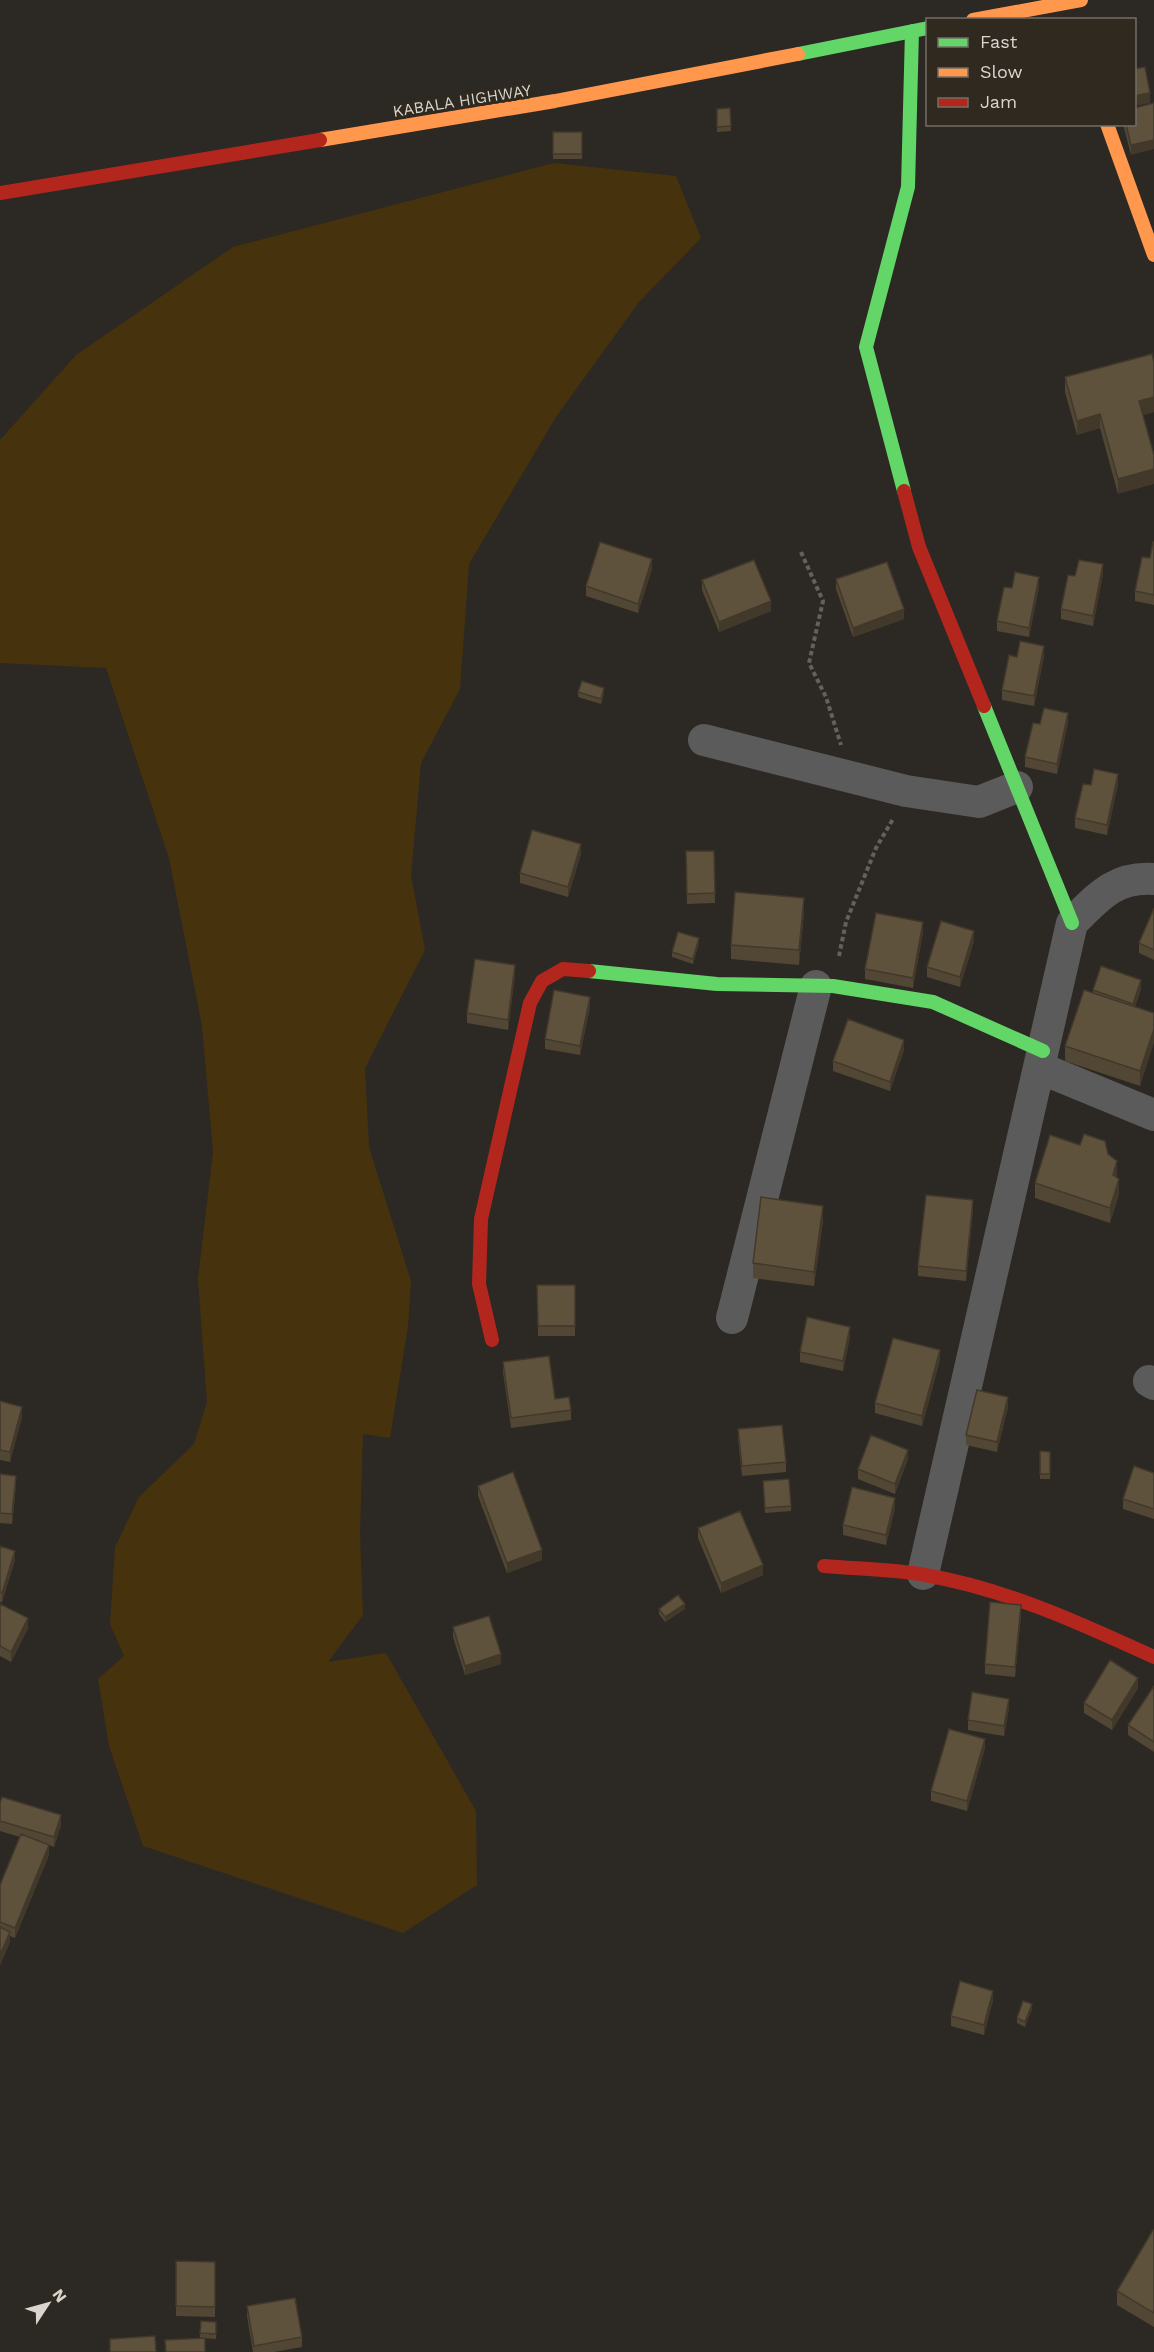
<svg xmlns="http://www.w3.org/2000/svg" width="1154" height="2352" viewBox="0 0 1154 2352" font-family="'Work Sans',sans-serif">
<rect width="100%" height="100%" fill="#2c2824"/>
<path fill="#46330d" d="M554 163 676 176 701 238 639 302 556 417 469 564 460 689 421 763 411 875 425 950 365 1068 369 1147 411 1281 408 1326 390 1438 363 1434 360 1533 363 1615 328 1662 386 1653 476 1811 477 1885 403 1933 143 1846 109 1746 98 1679 124 1656 110 1624 115 1547 139 1497 194 1444 207 1402 198 1279 213 1152 202 1026 169 858 106 668 0 663V440L76 355 233 247Z"/>
<g fill="none" stroke-linecap="round" stroke-linejoin="round">
<path stroke="#616160" stroke-width="4" stroke-dasharray="4.5 3" stroke-linecap="butt" d="M801 552 823 601 809 663 826 697 841 745
M839 956 846 922 876 848 893 819"/>
<path stroke="#5c5b5b" stroke-width="32" d="M704 740 906 791 979 802 1017 787
M1040 1068 1154 1115
M732 1318 816 986
M1149 1381 1154 1384
M923 1574 1072 923C1098 897 1115 876 1154 879"/>
<path stroke="#63d668" stroke-width="14" d="M798 54 928 28
M904 491 866 347 908 187 912 31
M984 706 1072 923
M589 971 717 984 833 986 933 1002 1043 1051"/>
<path stroke="#ff974d" stroke-width="14" d="M973 20 1081 0
M1107 124 1154 255
M320 140 555 101 798 54"/>
<path stroke="#b3261e" stroke-width="14" d="M0 193 320 140
M904 491 919 547 984 706
M492 1340 479 1284 481 1219 530 1003 542 981 563 969 589 971
M824 1566C858 1569 892 1569 925 1575 1006 1589 1080 1623 1154 1657"/>
</g>
<path fill="#514734" d="M730 108 731 131 717 132V109Z
M1123 124H1134L1131 155Z
M553 132H582V159H553Z
M1065 377 1154 412 1143 415 1118 494 1100 428 1077 435 1065 392Z
M1154 542V605L1135 601V591L1150 558Z
M652 569 638 613 586 596V586Z
M1103 574 1093 626 1061 619V609Z
M836 579 904 619 853 637 836 589Z
M702 580 771 611 719 632 702 590Z
M1039 587 1029 637 997 631V621L1012 588Z
M1044 656 1034 706 1002 700V690L1017 657Z
M578 692 604 693 601 704 578 697Z
M1068 723 1057 774 1025 767V757L1040 724Z
M1118 784 1107 835 1075 828V818L1091 785Z
M686 851H714L715 903 687 904Z
M581 854 568 897 520 883V873Z
M1154 908V960L1139 953V943Z
M804 912 799 965 731 959V945Z
M923 932 913 988 865 979V969Z
M974 941 960 987 927 977V967Z
M699 943 693 964 672 957V952Z
M515 975 508 1030 467 1023V1013Z
M1141 989 1135 1007 1154 1013 1140 1086 1065 1061V1046L1093 993V990Z
M590 1007 580 1055 545 1049V1039Z
M904 1050 890 1091 833 1071V1061Z
M1108 1154 1117 1175 1116 1178 1119 1194 1110 1223 1035 1198V1183Z
M973 1210 966 1281 918 1276V1266Z
M823 1221 814 1286 753 1278V1263Z
M537 1285H575V1336H538Z
M850 1337 843 1371 800 1362V1352Z
M940 1360 922 1426 875 1413V1403Z
M503 1362 571 1410V1420L511 1428 503 1372Z
M0 1401 22 1417 10 1462 0 1460Z
M1008 1407 997 1452 966 1445V1435Z
M738 1429 786 1462V1472L742 1476 738 1439Z
M1040 1451 1050 1452V1479H1040Z
M908 1459 895 1494 858 1479V1469Z
M1154 1473V1519L1123 1509V1499Z
M0 1474 16 1486 12 1524 0 1523Z
M478 1486 542 1560 507 1573 478 1496Z
M763 1486 791 1506V1511L765 1513Z
M895 1508 886 1545 843 1535V1525Z
M698 1528 763 1575 721 1593 698 1538Z
M0 1546 15 1560 2 1602H0Z
M0 1604 28 1628 11 1662 0 1656Z
M659 1609H685L665 1622 659 1614Z
M1021 1615 1015 1677 985 1674V1664Z
M453 1627 501 1664 465 1675 453 1637Z
M1154 1686V1752L1128 1735V1725Z
M1138 1688 1112 1730 1084 1713V1703Z
M1009 1708 1004 1736 968 1730V1720Z
M985 1748 967 1811 931 1801V1791Z
M0 1803 61 1825 54 1847 49 1845V1855L15 1938 10 1936V1942L0 1965V1885L20 1837 0 1831Z
M993 2000 984 2035 951 2026V2016Z
M1032 2009 1025 2027 1017 2023V2018Z
M1154 2231V2327L1117 2305V2291Z
M215 2262V2317L176 2316V2306Z
M247 2306 302 2337V2347L274 2352H253L247 2316Z
M201 2321 216 2322V2339L200 2338Z"/>
<path fill="#42392b" d="M1150 93V103L1134 106V96Z
M1154 140V149L1131 155V145Z
M1154 397V412L1139 416V401Z
M1100 414V428L1077 435V421Z
M1154 469V484L1118 494V479Z
M652 559V569L638 613V604Z
M1103 564V574L1093 626V616Z
M1039 577V587L1029 637V628Z
M771 601V611L719 632V622Z
M904 609V619L853 637V628Z
M1044 646V656L1034 706V696Z
M1068 713V723L1057 774V764Z
M1118 774V784L1107 835V825Z
M581 844V854L568 897V887Z
M804 898V912L799 965V950Z
M923 922V932L913 988V978Z
M974 931V941L960 987V977Z
M699 938V943L693 964V959Z
M515 965V975L508 1030V1020Z
M1141 980V989L1133 1014V1004Z
M590 997V1007L580 1055V1046Z
M1154 1029V1043L1140 1086V1071Z
M904 1040V1050L890 1091V1082Z
M1117 1161V1175L1113 1190V1175Z
M1119 1179V1194L1110 1223V1208Z
M973 1200V1210L966 1281V1271Z
M823 1206V1221L814 1286V1272Z
M850 1327V1337L843 1371V1361Z
M940 1350V1360L922 1426V1416Z
M1008 1397V1407L997 1452V1442Z
M22 1407V1417L10 1462V1452Z
M908 1450V1459L895 1494V1484Z
M16 1476V1486L12 1524V1514Z
M895 1498V1508L886 1545V1535Z
M542 1550V1560L507 1573V1563Z
M15 1551V1560L2 1602V1593Z
M763 1565V1575L721 1593V1583Z
M685 1604V1609L665 1622V1617Z
M1021 1605V1615L1015 1677V1667Z
M28 1618V1628L11 1662V1652Z
M501 1654V1664L465 1675V1666Z
M1138 1678V1688L1112 1730V1720Z
M1009 1699V1708L1004 1736V1726Z
M985 1739V1748L967 1811V1801Z
M61 1815V1825L54 1847V1837Z
M49 1845V1855L15 1938V1928Z
M10 1932V1942L0 1965V1955Z
M993 1991V2000L984 2035V2025Z
M1032 2004V2009L1025 2027V2022Z"/>
<path fill="#5e523d" stroke="#42392b" stroke-width="1.5" d="M1145 67 1150 93 1134 96V69Z
M1154 103V140L1131 145 1126 124H1134V108Z
M730 108 731 126 717 127V109Z
M553 132H582V154H553Z
M1152 354 1154 362V397L1139 401 1154 455V469L1118 479 1100 414 1077 421 1065 377Z
M600 542 652 559 638 604 586 586Z
M1153 542H1154V595L1135 591 1142 557 1150 558Z
M754 560 771 601 719 622 702 580Z
M1079 560 1103 564 1093 616 1061 609 1068 575 1075 576Z
M887 562 904 609 853 628 836 579Z
M1015 572 1039 577 1029 628 997 621 1004 587 1012 588Z
M1020 641 1044 646 1034 696 1002 690 1009 655 1017 657Z
M582 681 604 688 601 699 578 692Z
M1044 708 1068 713 1057 764 1025 757 1033 723 1040 724Z
M1094 769 1118 774 1107 825 1075 818 1083 784 1091 785Z
M532 830 581 844 568 887 520 873Z
M686 851H714L715 893 687 894Z
M735 892 804 898 799 950 731 945Z
M1154 908V950L1139 943Z
M876 913 923 922 913 978 865 969Z
M941 921 974 931 960 977 927 967Z
M678 932 699 938 693 959 672 952Z
M475 959 515 965 508 1020 467 1013Z
M1101 966 1141 980 1133 1004 1093 990Z
M554 990 590 997 580 1046 545 1039Z
M1084 990 1154 1013V1029L1140 1071 1065 1046Z
M848 1019 904 1040 890 1082 833 1061Z
M1084 1134 1105 1141 1108 1154 1117 1161 1113 1175 1119 1179 1110 1208 1035 1183 1050 1135 1080 1145Z
M926 1195 973 1200 966 1271 918 1266Z
M761 1197 823 1206 814 1272 753 1263Z
M537 1285H575V1326H538Z
M807 1317 850 1327 843 1361 800 1352Z
M893 1338 940 1350 922 1416 875 1403Z
M549 1356 555 1399 569 1397 571 1410 511 1418 503 1362Z
M977 1390 1008 1397 997 1442 966 1435Z
M0 1401 22 1407 10 1452 0 1450Z
M782 1425 786 1462 742 1466 738 1429Z
M871 1435 908 1450 895 1484 858 1469Z
M1040 1451 1050 1452V1474H1040Z
M1134 1466 1154 1473V1509L1123 1499Z
M513 1472 542 1550 507 1563 478 1486Z
M0 1474 16 1476 12 1514 0 1513Z
M789 1479 791 1506 765 1508 763 1481Z
M852 1487 895 1498 886 1535 843 1525Z
M740 1511 763 1565 721 1583 698 1528Z
M0 1546 15 1551 2 1593 0 1592Z
M678 1595 685 1604 665 1617 659 1609Z
M990 1602 1021 1605 1015 1667 985 1664Z
M0 1604 28 1618 11 1652 0 1646Z
M489 1616 501 1654 465 1666 453 1627Z
M1110 1660 1138 1678 1112 1720 1084 1703Z
M1154 1686V1742L1128 1725Z
M972 1692 1009 1699 1004 1726 968 1720Z
M949 1729 985 1739 967 1801 931 1791Z
M2 1797 61 1815 54 1837 0 1821V1803Z
M21 1834 49 1845 15 1928 0 1922V1885Z
M0 1927 10 1932 0 1955Z
M960 1981 993 1991 984 2025 951 2016Z
M1023 2001 1032 2004 1025 2022 1017 2018Z
M1153 2230 1154 2231V2313L1117 2291Z
M176 2261 215 2262V2307L176 2306Z
M295 2298 302 2337 254 2346 247 2306Z
M201 2321 216 2322V2334L200 2333Z
M155 2336 156 2352H110V2339Z
M205 2338V2352H166L165 2340Z"/>
<g text-anchor="middle" stroke-width="6" stroke-linejoin="round" paint-order="stroke">
<g font-size="16" fill="#d9d5cf" stroke="#2f2920">
<text transform="translate(462 100) rotate(-9)" y="6">KABALA HIGHWAY</text>
</g>
</g>
<rect x="926" y="18" width="210" height="108" fill="#2f2920" stroke="#736e66" stroke-width="1.5"/>
<rect x="938" y="38" width="30" height="9" fill="#63d668" stroke="#736e66" stroke-width="1.5"/>
<text x="980" y="48" font-size="18" fill="#d9d5cf">Fast</text>
<rect x="938" y="68" width="30" height="9" fill="#ff974d" stroke="#736e66" stroke-width="1.5"/>
<text x="980" y="78" font-size="18" fill="#d9d5cf">Slow</text>
<rect x="938" y="98" width="30" height="9" fill="#b3261e" stroke="#736e66" stroke-width="1.5"/>
<text x="980" y="108" font-size="18" fill="#d9d5cf">Jam</text>
<g transform="translate(48 2304) rotate(54)" stroke="#2f2920" stroke-width="4.5" paint-order="stroke">
<path d="M0-4.5L10 22L0 15L-10 22Z" fill="#d9d5cf"/>
<text y="-9" font-size="16" font-weight="bold" text-anchor="middle" fill="#d9d5cf">N</text>
</g>
</svg>
